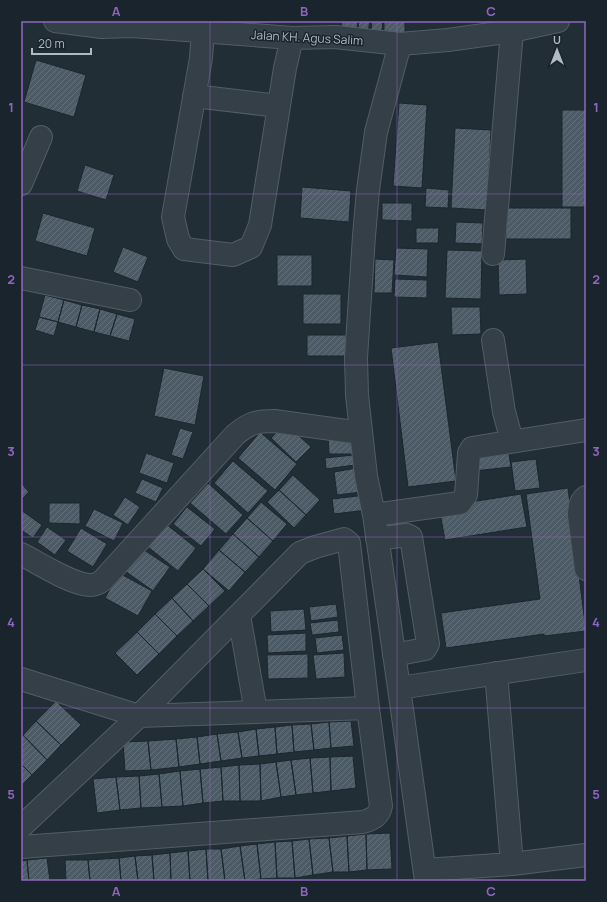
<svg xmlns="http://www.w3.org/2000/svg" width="607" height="902" viewBox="0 0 607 902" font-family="Manrope,sans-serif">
<defs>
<pattern id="building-hatch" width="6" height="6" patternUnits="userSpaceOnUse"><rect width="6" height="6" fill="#4c5b65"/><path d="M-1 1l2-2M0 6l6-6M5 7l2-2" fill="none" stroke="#637079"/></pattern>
</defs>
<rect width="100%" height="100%" fill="#212e36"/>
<path fill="url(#building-hatch)" stroke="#1c262e" d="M342 21H358L356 38 340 36Z
M359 21H370L367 37 357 35Z
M372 21H383L381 39 370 38Z
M384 21H405V38H384Z
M36 60 86 75 74 117 24 102Z
M399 103 427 105 422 188 393 186Z
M562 110H586V207H562Z
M455 128 491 130 487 210 451 208Z
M85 165 114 175 106 200 77 191Z
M302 187 351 191 349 222 300 218Z
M426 188 449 190 448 208 425 207Z
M382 203H412V221L382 220Z
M506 208H571V239H506Z
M43 213 95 228 87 256 35 241Z
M456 222 483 223 482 244 455 243Z
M416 228H439L438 243H416Z
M123 247 148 257 138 282 113 272Z
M396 248 428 249 427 277 394 275Z
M447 250 482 251 481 299 445 298Z
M277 255H312V286H277Z
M375 259 394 260 392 293H374Z
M526 259 527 294 499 295 498 260Z
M395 279 427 280V298L394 297Z
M303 294H341V324H303Z
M45 295 64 300 58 322 39 317Z
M64 300 82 305 76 327 58 322Z
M82 305 100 309 94 332 76 327Z
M451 307H480L481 334 452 335Z
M100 309 117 314 110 336 94 332Z
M117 314 135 319 129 341 110 336Z
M39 317 58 322 54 336 35 330Z
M307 335H346V356H307Z
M438 342 456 481 408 487 391 348Z
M164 368 204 376 195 425 154 416Z
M285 423 311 447 296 462 271 438Z
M180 428 193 432 183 459 171 455Z
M260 432 297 464 275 490 238 458Z
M354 435V454H329L328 436Z
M508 447 511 467 474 471 472 450Z
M146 453 174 463 167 483 139 473Z
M354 455 355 465 326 469 325 458Z
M536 459 540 488 515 491 511 462Z
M233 461 268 491 248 513 214 483Z
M357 468 361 492 337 495 334 472Z
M293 475 320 500 306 515 279 490Z
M142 479 163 488 156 502 135 493Z
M21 483 29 492 21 500Z
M208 483 243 515 226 534 190 503Z
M568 488 586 631 544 636V634L446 648 441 613 540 599 526 494Z
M279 490 306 515 294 528 267 502Z
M521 494 527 527 445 540 439 507Z
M366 495 367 510 334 514 332 499Z
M125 497 140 507 128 525 113 515Z
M261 502 287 524 273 541 247 518Z
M49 503H80V524L49 523Z
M187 507 215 529 201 546 173 524Z
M94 509 123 523 114 541 85 526Z
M21 510 42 525 33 538 21 530Z
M247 518 273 541 259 557 233 534Z
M166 524 196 548 178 571 148 547Z
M47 527 66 540 55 555 37 542Z
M81 528 107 544 93 567 67 551Z
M233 534 259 557 245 572 219 550Z
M141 548 170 567 153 591 125 571Z
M219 550 245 572 229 591 203 569Z
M203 569 225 591 209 606 187 584Z
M119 573 152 591 138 616 105 598Z
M187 584 209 606 193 621 172 598Z
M172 598 193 621 177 636 155 614Z
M336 604 338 617 311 621 309 607Z
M304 609 306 630 271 632 270 611Z
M155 614 177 636 159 654 137 632Z
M338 620 339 632 312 635 310 623Z
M137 632 159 654 137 675 115 653Z
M306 633V651L268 653 267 635Z
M342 635 344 650 317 653 315 638Z
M344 653 345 677 316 679 313 655Z
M308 654V678L268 679 267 655Z
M56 701 81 725 61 745 36 721Z
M36 721 61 745 47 760 23 735Z
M351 721 354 746 331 748 329 722Z
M329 722 331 748 314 750 311 724Z
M311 724 314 750 294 752 292 725Z
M292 725 294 752 277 754 275 727Z
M275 727 277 754 259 756 256 729Z
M256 729 259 756 242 758 238 732Z
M238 732 242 758 221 761 217 734Z
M217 734 221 761 200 764 197 737Z
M23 735 47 760 32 775 21 764V737Z
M197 737 200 764 179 767 176 739Z
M176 739 179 767 151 770 148 741Z
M148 741 151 770 125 771 123 742Z
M353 756 356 788 331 791 330 757Z
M330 757 331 791 313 793 310 758Z
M310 758 313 793 296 795 291 760Z
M291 760 296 795 281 797 276 762Z
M276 762 281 797 261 801 260 764Z
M21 764 32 775 21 786Z
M260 764 261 801H240L239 765Z
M239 765 240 801H223L221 767Z
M221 767 223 801 203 803 200 769Z
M200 769 203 803 183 806 180 771Z
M180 771 183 806 162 807 159 774Z
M159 774 162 807 141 808 139 776Z
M139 776 141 808 120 810 116 777Z
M116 777 120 810 97 813 93 779Z
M390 833 392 869 367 870 366 834Z
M366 834 367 870 349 872 347 836Z
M347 836 349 872H333L329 838Z
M329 838 333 872 313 875 309 839Z
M309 839 313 875 295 878 292 841Z
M292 841 295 878H277L275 842Z
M275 842 277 878 261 879 257 844Z
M257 844 261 879 245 881 240 846Z
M240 846 245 881H225L221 849Z
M206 849H221L225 881H208Z
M206 849 208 881H190L188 851Z
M188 851 190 881H171L170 853Z
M170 853 171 881H154L152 855Z
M152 855 154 881H138L135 856Z
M135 856 138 881H121L119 858Z
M47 858 50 881H29L27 860Z
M119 858 121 881H90L88 860Z
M27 860 29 881H21V861Z
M65 860H88L90 881H66Z"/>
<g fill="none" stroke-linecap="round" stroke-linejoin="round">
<defs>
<path id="minor" d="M55 21 102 27 132 26 292 38 335 37 400 44 448 40 512 31 558 21
M203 31 201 58 173 217 178 239 184 249 233 255 251 247 260 225 285 68 292 38
M400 44 376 132 368 190 364 236 356 358 357 395 366 476 374 515 399 688 426 881
M194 96 279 106
M21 184 41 137
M493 254 512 31
M21 278 130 300
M493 340 504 412 512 441
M586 497C580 501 579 508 579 515L586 569
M374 515 460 503 466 495 469 453 472 448 586 430
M377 539 407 535 411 537 428 644 425 649 394 655
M21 554C39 563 72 585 91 585 96 585 99 583 103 580L235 435C249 423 256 421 274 421L361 433
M239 615 256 712
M496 673 512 864
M21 679 139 716 368 708 349 543 344 539 315 547 300 553 139 716 21 827
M399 688 586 660
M21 847 363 822C373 819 379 816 381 806L368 708
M425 870 512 864 586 855"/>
</defs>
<use href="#minor" stroke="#525d65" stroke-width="24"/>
<use href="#minor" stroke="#353f47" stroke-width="22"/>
</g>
<path fill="none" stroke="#9065c1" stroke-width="1" stroke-opacity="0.55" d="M210 21V881M397 21V881M21 194H586M21 365H586M21 537H586M21 708H586"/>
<g text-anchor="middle" stroke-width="3" stroke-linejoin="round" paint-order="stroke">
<g font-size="12" fill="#afbac4" stroke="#1a242c">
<text transform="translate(307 38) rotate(3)" y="4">Jalan KH. Agus Salim</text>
</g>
</g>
<rect width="607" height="902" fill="none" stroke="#1a242c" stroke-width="44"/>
<g transform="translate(557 50)" stroke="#1a242c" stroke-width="3" paint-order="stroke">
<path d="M0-3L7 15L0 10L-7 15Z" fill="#afbac4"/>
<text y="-6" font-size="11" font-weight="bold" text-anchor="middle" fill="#afbac4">U</text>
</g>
<path d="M32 48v6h59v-6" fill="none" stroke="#afbac4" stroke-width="2"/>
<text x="38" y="48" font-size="12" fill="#afbac4" stroke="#1a242c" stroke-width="3" paint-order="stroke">20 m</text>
<rect x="22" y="22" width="563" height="858" fill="none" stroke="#9065c1" stroke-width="1.5"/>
<g font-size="13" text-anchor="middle" font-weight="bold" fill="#9065c1">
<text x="116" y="16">A</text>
<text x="304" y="16">B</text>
<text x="491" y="16">C</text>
<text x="11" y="112">1</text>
<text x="596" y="112">1</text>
<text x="11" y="284">2</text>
<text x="596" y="284">2</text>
<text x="11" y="456">3</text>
<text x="596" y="456">3</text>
<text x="11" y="627">4</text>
<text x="596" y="627">4</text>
<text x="11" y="799">5</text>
<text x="596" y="799">5</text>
<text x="116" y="896">A</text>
<text x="304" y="896">B</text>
<text x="491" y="896">C</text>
</g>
</svg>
